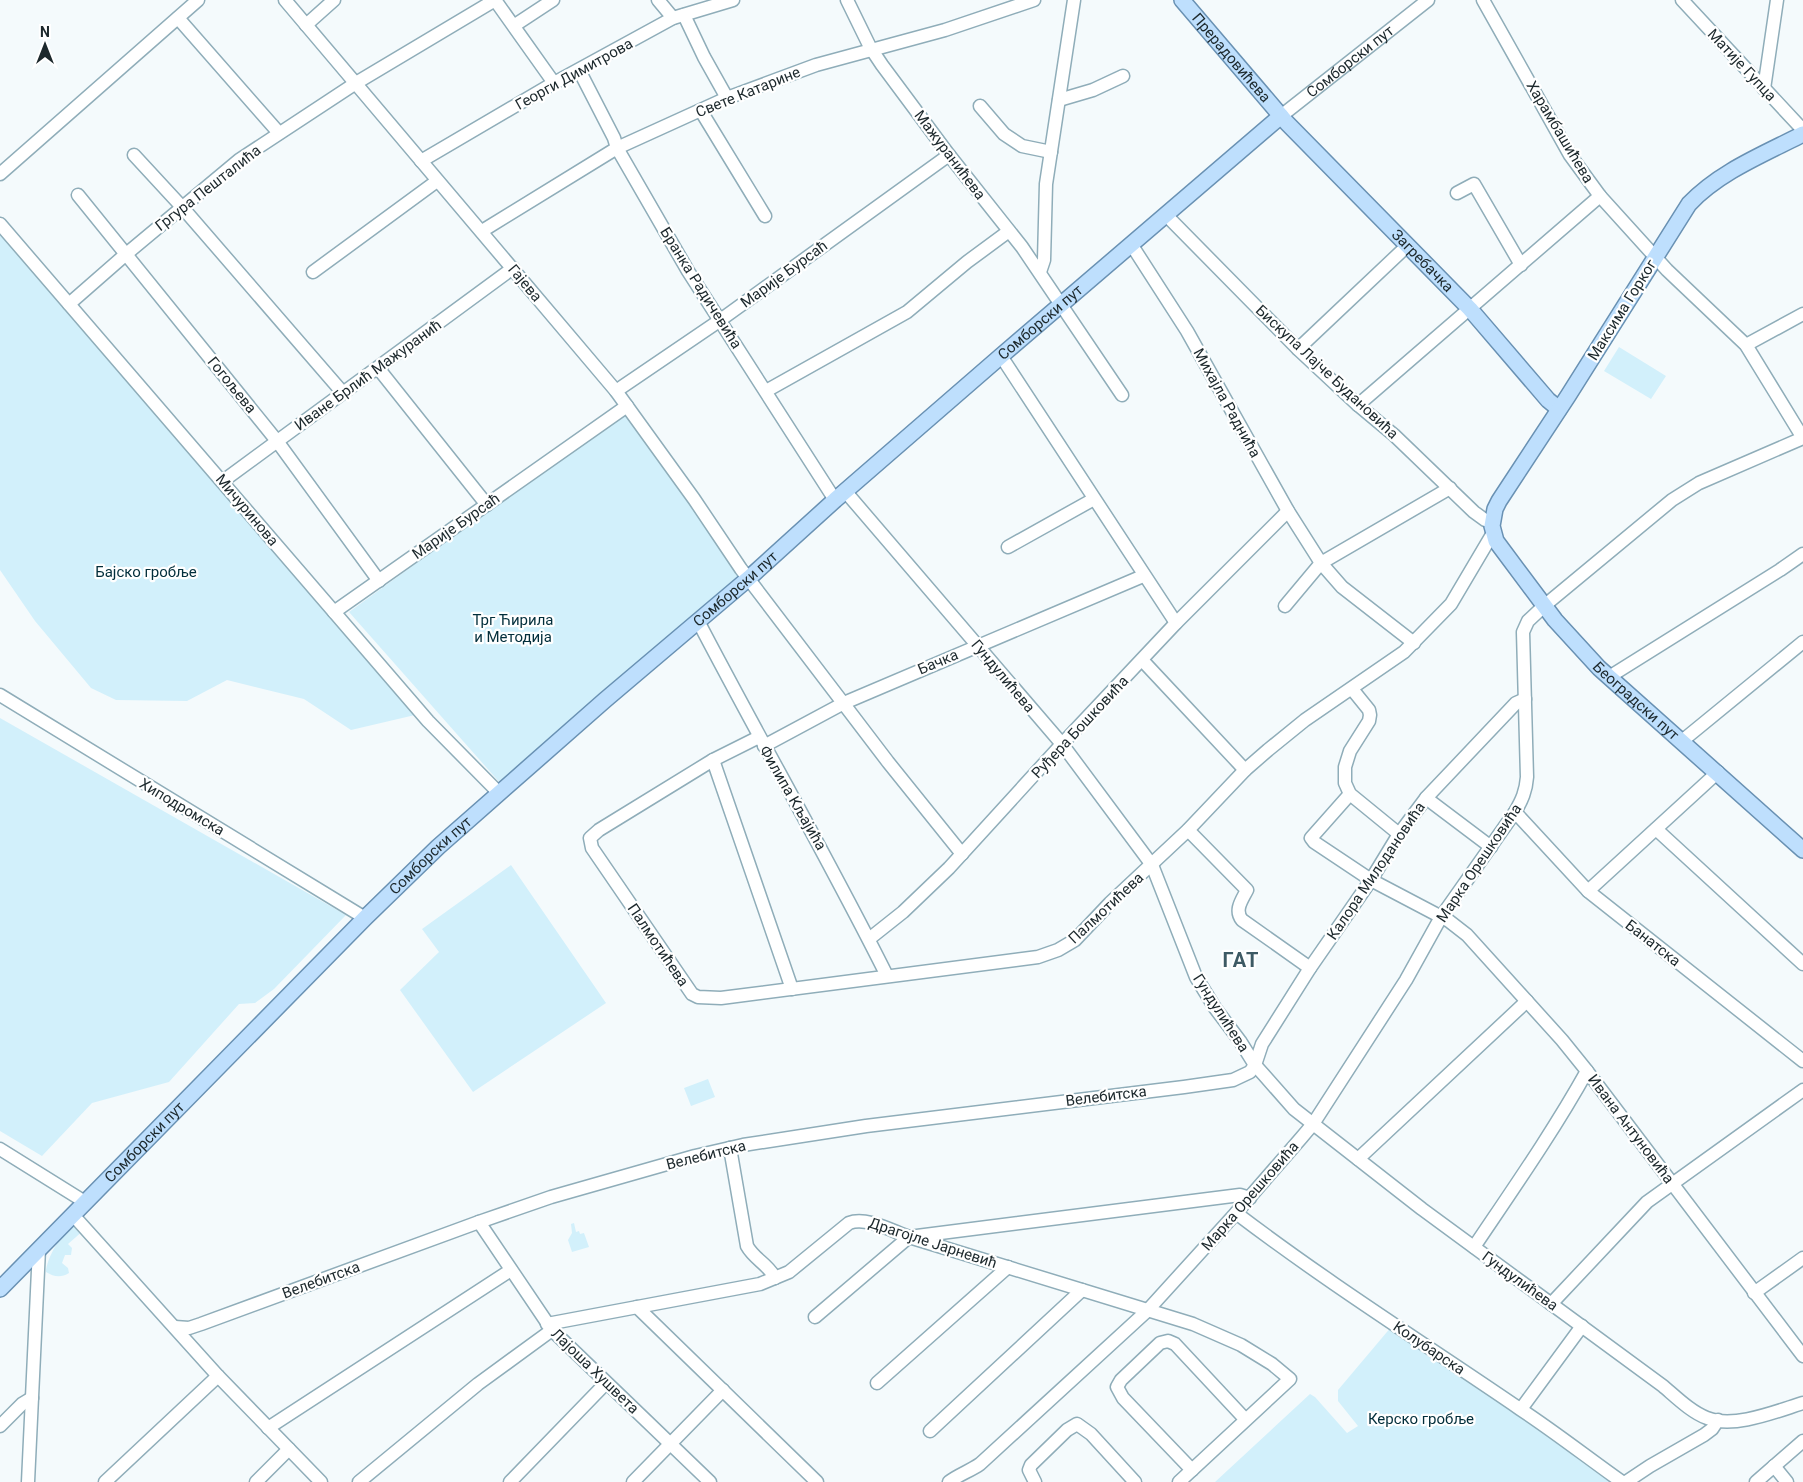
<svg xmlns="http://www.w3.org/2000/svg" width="1803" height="1482" viewBox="0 0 1803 1482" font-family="Roboto,sans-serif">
<rect width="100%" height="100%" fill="#f4fafc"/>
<path fill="#d2f0fb" d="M0 228 415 715 351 730 304 699 227 680 187 701 116 700 91 688 35 621 0 570Z
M1619 347 1666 376 1651 399 1604 371Z
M627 410 744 576 501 784 349 612Z
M0 718 346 915 274 989 255 1003 239 1004 169 1082 92 1103 42 1156 0 1131Z
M511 865 606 1003 473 1092 400 990 439 952 422 929Z
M708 1079 715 1097 691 1106 684 1088Z
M574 1223 576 1232 579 1231 580 1234 584 1233 589 1247 572 1252 568 1240 572 1233 571 1224Z
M74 1225 84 1230 68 1244 72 1248 71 1255H65L62 1263 68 1268 69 1273C61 1278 54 1277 46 1272 46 1260 62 1230 74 1225Z
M1392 1326 1622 1482H1215L1310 1394 1315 1397 1347 1433 1358 1426 1338 1401V1390Z"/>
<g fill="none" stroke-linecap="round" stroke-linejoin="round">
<defs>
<g id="minor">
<path d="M285 0 616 391 694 499 741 569 888 762 962 854"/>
<path d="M495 0 554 83"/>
<path d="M658 0 673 18"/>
<path d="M847 0 870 47 882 65 949 155 1022 247 1122 395"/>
<path d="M1483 0 1570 155 1600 196 1667 270 1746 345 1803 438"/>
<path d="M1682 0 1803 130"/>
<path d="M684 15 704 57 727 98"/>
<path d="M178 18 279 133"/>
<path d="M306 25 334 0"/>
<path d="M515 25 553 0"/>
<path d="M579 70 614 138 617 148 688 271 835 500"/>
<path d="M1764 89 1777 0"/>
<path d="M1059 100 1093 90 1123 76"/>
<path d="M980 106 1004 134 1022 146 1051 152"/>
<path d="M701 111 765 216"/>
<path id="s1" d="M1281 116 1428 0"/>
<path d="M134 155 182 207 343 393"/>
<path d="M421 161 554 83 673 18 733 0"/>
<path d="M0 174 198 0"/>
<path d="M1457 193 1474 184 1521 265"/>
<path d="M78 195 277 441 379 581"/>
<path d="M1166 215 1298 349 1358 405 1394 435 1474 512 1485 520 1493 522"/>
<path d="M0 224 428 721 498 792"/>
<path d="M482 231 617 148 727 98 816 65 945 30 1034 0"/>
<path d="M1131 244 1187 331 1288 511 1321 563 1342 587 1414 643"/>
<path d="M313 272 437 181"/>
<path d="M1040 272 1044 260 1046 184 1074 0"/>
<path d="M69 304 125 255 239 160 356 83 495 0"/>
<path d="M1746 345 1803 314"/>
<path d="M1298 349 1407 246"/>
<path d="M1001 356 1176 623"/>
<path d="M378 368 487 505"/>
<path d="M616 391 719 321 949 155"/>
<path d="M766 391 907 312 967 262 1009 231"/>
<path d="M1358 405 1600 196"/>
<path d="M223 481 513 268"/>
<path d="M845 491 1062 744 1152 865 1196 977 1215 1008 1240 1041 1255 1065 1264 1075 1294 1109 1422 1209 1663 1386C1676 1397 1691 1412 1707 1418 1734 1429 1777 1411 1803 1403"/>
<path d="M1008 547 1094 499"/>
<path d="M1285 606 1321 563 1450 488"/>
<path d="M334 612 627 406"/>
<path d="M698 621C760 740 827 856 887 976"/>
<path d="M1142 660 1245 770"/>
<path d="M1609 677 1780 570 1803 554"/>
<path d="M1352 689 1369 710 1370 715 1369 721 1350 751 1345 767V783L1350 794 1399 834"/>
<path d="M0 695 365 918"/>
<path d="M759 737 713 760 599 830 590 838 592 848 692 994 698 997 721 998 1038 957 1058 950 1075 940 1110 903 1188 830 1245 770 1268 750 1305 720 1404 652 1451 604 1493 533"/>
<path d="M1682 741 1803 642"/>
<path d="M764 746 844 703 1143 576"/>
<path d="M713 760 792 989"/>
<path d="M1350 794 1311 838 1314 842 1371 880 1449 921 1467 935 1562 1040 1587 1071 1803 1356"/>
<path d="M1426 798 1491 847"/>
<path d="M1515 812 1588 891 1803 1061"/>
<path d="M1656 829 1803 964"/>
<path d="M1188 830 1247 890C1242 900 1234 910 1242 920L1310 968"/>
<path d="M1588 891 1718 772"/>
<path d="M869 939 903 912 949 868 1062 744 1176 623 1288 511"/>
<path d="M730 1148 747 1246C754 1259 769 1265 775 1278"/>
<path d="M0 1149 85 1202"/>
<path d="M1358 1159 1527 1001"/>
<path d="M1236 1213C1328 1283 1425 1344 1520 1409 1555 1432 1588 1458 1622 1482"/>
<path d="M73 1215 218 1376 321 1482"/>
<path d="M479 1222 552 1330 710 1482"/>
<path d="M1474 1247C1513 1189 1553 1132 1587 1071"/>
<path d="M1754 1293 1803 1258"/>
<path d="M1551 1304 1647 1202 1803 1090"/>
<path d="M637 1307 817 1482"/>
<path d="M815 1317 909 1237 1240 1195 1250 1198"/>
<path d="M547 1324 760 1284 789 1272 849 1223C866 1216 892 1231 909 1237L1193 1324 1241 1345 1272 1364 1290 1379 1179 1482"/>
<path d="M175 1327 189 1328 201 1324 479 1222 551 1197 695 1156 743 1145 866 1126 1184 1087 1233 1080 1250 1072 1255 1065 1262 1044 1310 968 1371 880 1399 834 1426 798 1516 703 1525 699"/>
<path d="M877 1383 1008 1267"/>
<path d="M1521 1409 1582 1326"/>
<path d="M0 1426 22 1404 32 1398"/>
<path d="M268 1428 511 1270"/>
<path d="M930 1431 1082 1290"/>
<path d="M1774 1466 1787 1482"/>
<path d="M1192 1470 1123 1398 1117 1387 1121 1380 1160 1343 1168 1341 1175 1344 1245 1419"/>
<path d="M28 1482 39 1249"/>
<path d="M105 1482 218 1376"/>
<path d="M256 1482 289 1449"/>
<path d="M359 1482 478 1384 552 1330"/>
<path d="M510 1482 606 1383"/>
<path d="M633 1482 723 1390"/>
<path d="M949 1482C958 1475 970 1471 980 1464L1147 1311 1236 1213 1302 1137 1313 1124 1406 980 1441 917 1515 812C1522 800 1526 791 1527 777L1523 632 1528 621 1544 606 1672 500 1699 483 1803 438"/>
<path d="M1035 1482 1029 1470 1031 1465 1067 1430 1077 1424 1091 1434 1135 1482"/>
<path d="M1626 1482 1650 1466 1704 1435 1712 1429 1718 1420"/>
<path d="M1756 1482 1803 1441"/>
</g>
<g id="major">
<path id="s2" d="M1182 0 1287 123 1470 309 1548 400 1559 409"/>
<path id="s3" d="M1803 134C1764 154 1719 172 1689 204L1568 396 1499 501 1495 509 1492 526 1496 541 1555 620 1599 668 1803 850"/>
<path id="s4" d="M0 1289 365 918 438 847 605 700 749 578 835 500 1001 356 1281 116"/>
</g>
</defs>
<use href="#minor" stroke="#8fadb9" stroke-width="15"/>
<use href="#major" stroke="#6991b3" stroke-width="18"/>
<use href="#minor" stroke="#fff" stroke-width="12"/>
<use href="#major" stroke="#bedffd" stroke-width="15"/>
</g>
<g text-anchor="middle" stroke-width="4.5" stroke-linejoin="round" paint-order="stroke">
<g font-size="15" fill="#1c282c" stroke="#fff">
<text dy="5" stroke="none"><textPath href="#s2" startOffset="76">Прерадовићева</textPath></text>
<text dy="5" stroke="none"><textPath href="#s1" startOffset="88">Сомборски пут</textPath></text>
<text transform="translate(1742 65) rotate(47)" y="5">Матије Гупца</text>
<text transform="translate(574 74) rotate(-29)" y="5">Георги Димитрова</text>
<text transform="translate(748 92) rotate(-22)" y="5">Свете Катарине</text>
<text transform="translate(1560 132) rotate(59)" y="5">Харамбашићева</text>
<text transform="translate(950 155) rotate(53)" y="5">Мажуранићева</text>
<text transform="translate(208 188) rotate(-38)" y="5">Гргура Пешталића</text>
<text dy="5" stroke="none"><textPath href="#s2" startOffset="355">Загребачка</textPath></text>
<text transform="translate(784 274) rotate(-36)" y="5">Марије Бурсаћ</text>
<text transform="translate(525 283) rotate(50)" y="5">Гајева</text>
<text transform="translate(701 288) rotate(58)" y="5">Бранка Радичевића</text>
<text transform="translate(1622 310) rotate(-58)" y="5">Максима Горког</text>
<text dy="5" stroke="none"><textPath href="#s4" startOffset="1421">Сомборски пут</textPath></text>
<text transform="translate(1327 372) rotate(43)" y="5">Бискупа Лајче Будановића</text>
<text transform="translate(368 375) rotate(-36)" y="5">Иване Брлић Мажуранић</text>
<text transform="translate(232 385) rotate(51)" y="5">Гогољева</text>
<text transform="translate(1227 403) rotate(61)" y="5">Михајла Раднића</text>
<text transform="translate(247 510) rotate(50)" y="5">Мичуринова</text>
<text transform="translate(456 526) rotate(-35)" y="5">Марије Бурсаћ</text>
<text dy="5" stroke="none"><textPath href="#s4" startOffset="1016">Сомборски пут</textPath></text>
<text transform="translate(938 662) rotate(-23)" y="5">Бачка</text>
<text transform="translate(1003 676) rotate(50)" y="5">Гундулићева</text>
<text dy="5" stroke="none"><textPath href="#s3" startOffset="742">Београдски пут</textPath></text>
<text transform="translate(1080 727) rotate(-47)" y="5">Руђера Бошковића</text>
<text transform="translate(793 798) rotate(60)" y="5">Филипа Кљајића</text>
<text transform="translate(182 807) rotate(31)" y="5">Хиподромска</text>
<text dy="5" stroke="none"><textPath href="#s4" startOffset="611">Сомборски пут</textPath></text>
<text transform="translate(1479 863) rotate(-56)" y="5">Марка Орешковића</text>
<text transform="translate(1376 871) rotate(-56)" y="5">Калора Милодановића</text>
<text transform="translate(1106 908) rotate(-43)" y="5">Палмотићева</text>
<text transform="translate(1653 943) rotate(38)" y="5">Банатска</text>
<text transform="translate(658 945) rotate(56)" y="5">Палмотићева</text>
<text transform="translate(1221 1013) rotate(57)" y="5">Гундулићева</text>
<text transform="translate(1106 1096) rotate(-7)" y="5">Велебитска</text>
<text transform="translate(1631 1129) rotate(53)" y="5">Ивана Антуновића</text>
<text dy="5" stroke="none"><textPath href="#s4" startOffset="206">Сомборски пут</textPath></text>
<text transform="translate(706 1155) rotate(-14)" y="5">Велебитска</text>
<text transform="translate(1250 1196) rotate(-49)" y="5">Марка Орешковића</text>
<text transform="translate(933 1243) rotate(18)" y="5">Драгојле Јарневић</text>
<text transform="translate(321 1280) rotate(-20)" y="5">Велебитска</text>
<text transform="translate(1520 1281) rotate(36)" y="5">Гундулићева</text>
<text transform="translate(1429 1348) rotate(34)" y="5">Колубарска</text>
<text transform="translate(595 1371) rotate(44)" y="5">Лајоша Хушвета</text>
</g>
<g font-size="15" fill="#022e3b" stroke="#fff">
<text x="146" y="577">Бајско гробље</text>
<text x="513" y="625">Трг Ћирила<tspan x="513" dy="17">и Методија</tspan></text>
<text x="1421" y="1424">Керско гробље</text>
</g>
<g font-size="20" font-weight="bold" letter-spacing="1" fill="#3e5a64" stroke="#fff">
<text x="1241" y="967">ГАТ</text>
</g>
</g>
<g transform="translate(45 45)" stroke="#ffffff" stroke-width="4" paint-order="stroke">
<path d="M0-4L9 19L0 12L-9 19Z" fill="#1c282c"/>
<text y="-8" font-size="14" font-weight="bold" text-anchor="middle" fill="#1c282c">N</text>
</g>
</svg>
